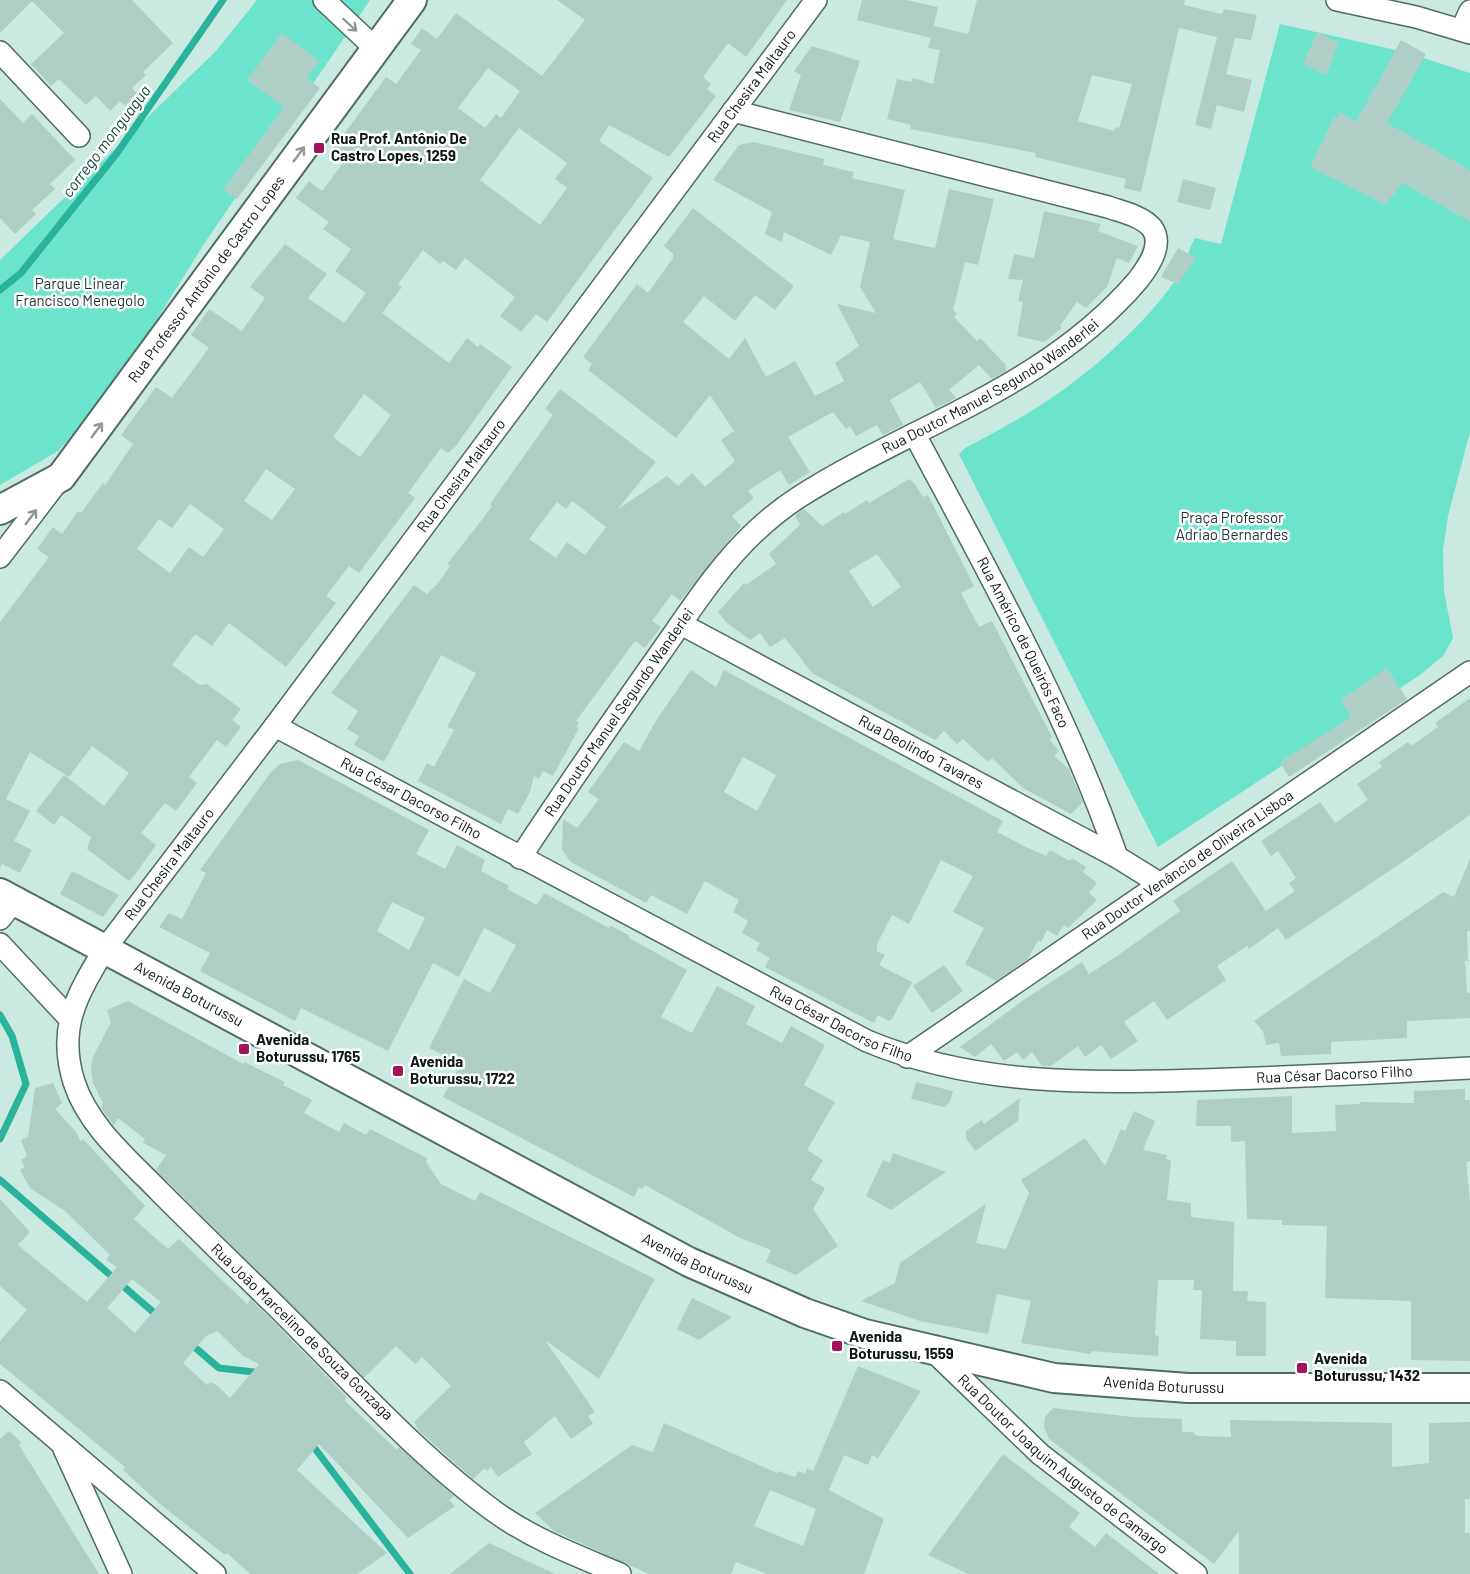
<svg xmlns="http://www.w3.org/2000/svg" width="1470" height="1574" viewBox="0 0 1470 1574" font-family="Barlow,sans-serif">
<rect width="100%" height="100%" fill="#caeae1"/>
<path fill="#6ce4cb" d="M257 0H370L204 244 113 390 58 451 0 485V260L216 51Z
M1280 24 1405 52 1470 73V432L1448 516 1443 550 1444 591 1453 638 1443 656 1420 675 1158 847 959 454 965 448C1031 414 1079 384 1132 331 1150 313 1168 293 1181 271 1187 260 1189 248 1195 238L1221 244Z"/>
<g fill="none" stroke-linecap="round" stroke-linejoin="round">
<path stroke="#29b39b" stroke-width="7" d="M0 290 21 273 117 153 223 0
M0 1015 12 1036 26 1084 0 1139
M0 1180 159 1317
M191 1344 219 1368 254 1372 258 1377
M310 1442 410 1574"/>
</g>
<path fill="#aecec6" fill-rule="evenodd" d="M0 0H132L173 43 143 72 146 75 132 88 137 93 125 106 120 101 110 111 96 96 86 105 59 79 51 86 31 64 64 33 32 1 0 33Z
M557 0H787L746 57 728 43 703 77 711 84 707 89 716 96 669 157 609 125 599 141 653 178 547 322 536 314 521 332 500 316 515 297 465 258 456 270 443 261 440 264 423 250 398 284 402 287 382 313 449 363 467 338 478 347 480 344 512 367 455 447 448 453 441 448 408 493 415 498 359 573 349 566 326 596 336 603 286 667 229 623 212 646 195 634 172 665 200 685 207 684 241 709 232 720 241 727 226 747 217 740 189 777 197 783 176 811 165 803 141 833 156 845 134 876 129 881 87 849 91 837 61 815 54 825 36 811 64 775 104 806 129 773 92 746 69 777 30 752 6 799 30 811 14 841 32 850 20 873 2 864 0 868V622L49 557 37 549 53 527 62 534 78 511 81 513 103 483 105 485 133 444 121 435 156 387 172 398 209 348 191 335 209 309 242 331 265 298 250 287 285 244 327 274 308 298 344 323 366 293 335 271 351 249 323 229 329 222 296 198 309 181 322 191 343 163 330 153 386 77 396 84 421 50 411 44 422 28 437 39 456 13 542 76 585 20ZM488 68 520 91 501 118 496 114 485 128 458 108ZM519 128 567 163 555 179 567 188 540 225 480 180ZM364 394 391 415 360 457 333 437ZM266 469 295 489 272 520 244 501ZM190 504 224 529 203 557 189 547 170 573 137 549 159 519 172 528Z
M862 0H906L938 7 931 38 857 20Z
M977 0H1185L1184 5 1222 14 1224 9 1257 15 1251 40 1235 38 1226 74 1252 80 1244 112 1217 105 1211 129 1195 125 1217 37 1179 28 1141 192 1124 188 1126 179 1035 157 1036 153 910 129 911 125 887 119 897 79 911 82 913 78 933 84 940 50 928 48 934 26 968 34ZM1092 75 1132 84 1119 128 1115 127 1114 131 1078 121Z
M1317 32 1339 43 1326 75 1303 64Z
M282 33 319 61 307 78 320 88 237 199 223 190 284 107 247 80Z
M1401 40 1426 54 1387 123 1470 170V222L1403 183 1385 205 1310 167 1334 117 1337 119 1340 112 1356 122Z
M812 46 860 61 840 122 789 110 801 75 794 71Z
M0 99 23 123 32 114 75 160 50 184 55 189 32 210 36 214 15 234 0 218Z
M754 142 824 159 823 165 854 172 852 178 905 190 893 239 935 248 949 189 994 199 978 265 965 262 953 310 957 314 954 317 977 341 980 338 1006 365V371L992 379 979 365 949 390 956 398 936 408 920 382 890 400 903 425 883 435 877 425 856 436 850 426 846 429 833 412 788 437 810 472 789 485 780 470 748 491 754 498 732 516 741 526 680 601 672 594 652 621 661 627 645 648 635 641 576 721 579 723 576 727 579 728 553 776 543 771 539 779 534 776 530 792 518 814 508 809 501 824 418 781 427 763 434 767 454 730 447 727 476 673 441 655 384 762 354 745 359 736 347 729 358 711 331 693 414 585 427 594 439 582 450 566 447 564 481 521 492 506 490 504 553 415 545 409 560 389 656 462 617 510 667 476 678 486 692 473 705 487 735 461 721 440 734 431 710 395 676 438 588 370 592 364 583 357 637 284 648 293 673 258V254L664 246 693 208 794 286 775 310 755 295 735 321 704 296 683 322 729 359 745 338 766 377 795 361 815 396 844 381 835 363 859 346 837 304 876 313 860 287 870 242 841 235 831 255 784 232 782 242 765 234 772 212 713 180 739 145ZM572 501 606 527 585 555 567 542 556 558 529 539 557 502 566 509Z
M1183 179 1216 188 1210 210 1177 202Z
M1044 211 1101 224 1098 231 1138 246 1129 263 1117 258 1107 287 1086 308 1077 302 1060 326 1062 328 1044 342 1017 336 1023 302 1018 301 1023 280 1008 279 1014 254 1034 258Z
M1178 248 1196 258 1178 284 1161 277Z
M909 479 915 484 923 497 928 495 974 586 961 593 979 627 992 621 1052 737 1050 740 1059 751 1054 756 1068 768 1083 802 1071 814 1023 788 992 758 988 762 963 739 957 744 944 731 935 740 812 673 785 638 770 647 760 633 750 640 726 622 718 612 744 583 746 585 776 564 769 554 800 525 795 515 804 509 822 526 844 512 845 514 867 500 869 503ZM877 554 901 587 873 607 849 571Z
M1387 668 1407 699 1289 777 1280 762 1351 717 1341 700Z
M691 670 716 687 724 670 1003 821 997 832 1026 847 1046 856 1050 850 1070 861 1072 858 1086 867 1083 872 1097 883 1089 893 1097 900 1068 928 1064 925 1057 936 1047 930 1041 942 1038 940 1028 959 996 981 965 964 984 928 953 912 973 876 941 860 909 924 892 915 876 946 878 947 876 951 885 955 879 965 912 982 892 1019 889 1021 878 1015 874 1023 765 967 770 958 756 950 760 943 742 933 748 921 733 912 739 900 705 881 687 914 651 895 646 903 571 862 562 850 563 819 577 828 599 799 588 792 624 742 639 751 657 719ZM743 757 776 775 757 811 724 792Z
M1470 698V815L1404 861 1286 940 1278 928 1249 949 1247 946 1217 966 1226 980 1167 1020 1154 1001 1124 1022 1138 1041 1111 1059 1101 1045 1085 1057 1078 1046 1051 1066H1042L1032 1052 1023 1060 1017 1052 1004 1061 991 1044 975 1057 960 1047 1025 999 1082 962 1089 974 1117 956 1180 911 1173 901 1232 861 1266 911 1295 891 1289 883 1296 878 1278 851 1271 856 1261 841 1320 802 1335 823 1368 800 1357 784 1382 767 1379 762 1408 742 1411 746 1438 727 1435 723Z
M298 760 429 830 416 854 445 869 457 845 485 860 481 871 509 886 507 889 537 905 544 893 609 928 611 926 630 936 629 938 687 970 661 1017 692 1033 717 986 755 1006 746 1024 782 1043 791 1026 825 1045 804 1085 835 1102 807 1150 823 1160 811 1180 825 1188 813 1209 838 1246 796 1275 766 1262 771 1250 740 1238 645 1185 642 1189 639 1187 634 1197 443 1097 461 1064 429 1048 464 979 490 993 516 945 484 928 459 977 433 963 388 1051 301 1008 295 1021 200 971 210 953 159 927 169 913 182 919 206 873 200 870 271 772 280 764ZM392 902 425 918 409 950 377 931Z
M1470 859V931H1467L1468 961H1465L1467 993H1470V1018L1407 1021V1038L1331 1042V1054L1281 1056 1279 1043 1266 1045 1263 1031 1254 1021 1443 892 1454 897Z
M72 871 119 895 103 917 60 894Z
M944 965 963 991 932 1013 913 986Z
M128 1001 243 1064 244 1062 285 1082 283 1085 312 1100 304 1113 339 1132 344 1123 366 1135 370 1129 427 1158 426 1162 441 1184 475 1201 480 1192 655 1279 599 1379 545 1340 595 1412 588 1416 593 1423 591 1425 571 1439 555 1416 524 1442 532 1454 498 1477 491 1467 487 1471 485 1468 473 1479 419 1431 414 1422 451 1386 422 1357 415 1364 396 1346 364 1378 156 1170 166 1155 143 1143 145 1139 118 1118 114 1126 101 1108 103 1103 93 1083 91 1068 93 1057 111 1022 107 1010Z
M916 1082 953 1091 950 1102 944 1107 911 1099Z
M53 1083 62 1103 55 1109 76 1132 81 1142 83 1139 145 1206 134 1219 168 1249 179 1239 247 1304 251 1299 346 1396 345 1401 397 1450 399 1447 454 1496 449 1500 455 1506 408 1538 319 1444 297 1470 387 1553 357 1574H250L227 1553 225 1555 160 1504 123 1470 125 1467 0 1364V1341L27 1310 0 1286V1199L30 1232 18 1245 87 1302 117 1267 106 1260 110 1255 65 1211 30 1188 20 1170 25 1167 21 1160 27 1156 21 1140 28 1137 35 1088ZM132 1279 161 1302 135 1333 107 1308ZM217 1331 243 1356 259 1364 230 1398 218 1386 210 1382 207 1385 183 1363 206 1336Z
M1465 1089V1100H1470V1161L1466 1162 1470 1202V1361L1411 1360V1301L1325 1298 1327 1226 1282 1225V1220L1247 1219 1245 1141 1231 1142V1126H1196L1197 1100 1292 1096V1133L1336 1131 1335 1105 1360 1104V1102L1414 1103V1091Z
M1020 1098 1018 1121 975 1151 966 1138V1131L982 1120 984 1124Z
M1134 1111 1155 1121 1143 1150 1167 1155 1166 1159 1171 1160 1167 1200 1191 1203V1217L1234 1222 1233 1291H1248L1247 1301 1266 1302V1356H1236V1341L1200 1339 1202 1290H1193L1194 1280H1158L1155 1335 1159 1336 1158 1356 1091 1351V1354L1021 1343 1031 1301 997 1294 988 1334 920 1321 861 1301 895 1283 900 1263 986 1204 976 1243 1006 1249 1029 1193 1021 1180 1085 1138 1105 1166 1121 1129 1125 1131Z
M893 1153 946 1172 891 1210 866 1196 883 1160 890 1163Z
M692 1298 732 1317 699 1340 677 1329Z
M858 1366 921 1391 878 1458 872 1455 868 1465 844 1455 829 1490 884 1519 864 1574H767L736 1562 731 1574H649L554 1531 535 1513 632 1445 653 1452 664 1423 777 1473 778 1471 795 1477 798 1471 805 1474 807 1468 813 1471ZM770 1490 816 1509 803 1546 754 1526Z
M1053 1408 1133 1417 1182 1419V1432H1194L1193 1434 1198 1436 1231 1437 1230 1420 1392 1423V1467L1429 1463V1423L1470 1422V1499H1465V1533H1470V1574H1239V1531L1214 1564 1049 1439 1044 1428 1045 1417Z
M9 1431 21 1442 19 1445 99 1574H0V1439Z
M1003 1454 1080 1513 1069 1527 1095 1547 1106 1533 1159 1574H968L928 1555Z
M489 1543 555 1574H450Z"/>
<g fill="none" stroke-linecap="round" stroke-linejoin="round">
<defs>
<g id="minor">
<path d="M324 0 376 49"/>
<path d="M1337 0 1416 17 1470 33"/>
<path d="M1462 29 1470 11"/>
<path d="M0 52 79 136"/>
<path id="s1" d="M915 435C988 572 1066 710 1117 857"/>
<path d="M0 557 58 481"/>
<path id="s2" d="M681 624 1117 857 1159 883"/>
<path id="s3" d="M275 726 867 1041C975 1086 1088 1083 1202 1080 1292 1077 1381 1073 1470 1068"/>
<path id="s4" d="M520 858C566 788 613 720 661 652 690 611 719 565 757 530 770 518 785 506 799 497 914 424 1046 388 1138 280 1148 267 1164 245 1152 228 1142 216 1122 212 1108 207L733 111"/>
<path d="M0 919 14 901"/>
<path d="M0 944 69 1018"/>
<path id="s5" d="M907 1057 1470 672"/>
<path id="s6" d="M932 1350 1040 1454 1196 1574"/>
<path d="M0 1391 215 1574"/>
<path d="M64 1449 121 1574"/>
<path id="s7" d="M620 1574C578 1556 535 1540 498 1514 417 1456 344 1373 273 1303 235 1266 197 1229 160 1192 128 1159 88 1126 74 1082 57 1028 77 995 104 950L275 726 816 0"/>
</g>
<g id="secondary">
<path id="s8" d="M0 510 61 477 412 0"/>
<path id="s9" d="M0 893 689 1262 805 1313 865 1334 1054 1378 1188 1388H1470"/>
</g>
</defs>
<use href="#minor" stroke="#4f6c65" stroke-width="24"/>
<use href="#secondary" stroke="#4f6c65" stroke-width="32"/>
<use href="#minor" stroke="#fff" stroke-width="21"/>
<use href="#secondary" stroke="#fff" stroke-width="28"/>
</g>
<defs><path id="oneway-shaft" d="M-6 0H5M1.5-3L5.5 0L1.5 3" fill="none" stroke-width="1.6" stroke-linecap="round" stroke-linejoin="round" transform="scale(1.5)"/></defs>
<g stroke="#929796">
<use href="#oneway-shaft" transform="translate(350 25) rotate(42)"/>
<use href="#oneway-shaft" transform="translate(299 154) rotate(-54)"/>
<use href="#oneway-shaft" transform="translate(97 430) rotate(-53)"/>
<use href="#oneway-shaft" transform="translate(31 517) rotate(-53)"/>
</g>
<g fill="#a2135a" stroke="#fff" stroke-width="2">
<rect x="313" y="142" width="12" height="12" rx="3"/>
<rect x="238" y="1043" width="12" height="12" rx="3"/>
<rect x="392" y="1065" width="12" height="12" rx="3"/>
<rect x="831" y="1340" width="12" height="12" rx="3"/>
<rect x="1296" y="1362" width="12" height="12" rx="3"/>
</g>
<g text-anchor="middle" stroke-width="5" stroke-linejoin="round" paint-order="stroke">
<g font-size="15" fill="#0c1815" stroke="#fff">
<text dy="5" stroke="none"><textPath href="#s7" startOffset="1965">Rua Chesira Maltauro</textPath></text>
<text dy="5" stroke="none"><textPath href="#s8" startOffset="315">Rua Professor Antônio de Castro Lopes</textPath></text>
<text dy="5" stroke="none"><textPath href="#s4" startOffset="680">Rua Doutor Manuel Segundo Wanderlei</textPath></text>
<text dy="5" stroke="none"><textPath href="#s7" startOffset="1479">Rua Chesira Maltauro</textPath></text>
<text dy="5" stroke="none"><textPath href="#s1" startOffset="234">Rua Américo de Queirós Faco</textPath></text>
<text dy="5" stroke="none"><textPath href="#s4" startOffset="176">Rua Doutor Manuel Segundo Wanderlei</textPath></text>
<text dy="5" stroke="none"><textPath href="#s2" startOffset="272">Rua Deolindo Tavares</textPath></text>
<text dy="5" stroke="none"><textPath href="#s3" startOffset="154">Rua César Dacorso Filho</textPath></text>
<text dy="5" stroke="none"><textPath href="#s5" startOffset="340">Rua Doutor Venâncio de Oliveira Lisboa</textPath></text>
<text dy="5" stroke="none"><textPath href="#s7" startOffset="993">Rua Chesira Maltauro</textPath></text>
<text dy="5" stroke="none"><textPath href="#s9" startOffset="214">Avenida Boturussu</textPath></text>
<text dy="5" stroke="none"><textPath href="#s3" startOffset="640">Rua César Dacorso Filho</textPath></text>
<text dy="5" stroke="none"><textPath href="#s3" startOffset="1143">Rua César Dacorso Filho</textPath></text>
<text dy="5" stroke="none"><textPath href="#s9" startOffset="790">Avenida Boturussu</textPath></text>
<text transform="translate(302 1332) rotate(44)" y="5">Rua João Marcelino de Souza Gonzaga</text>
<text dy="5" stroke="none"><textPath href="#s9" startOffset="1276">Avenida Boturussu</textPath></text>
<text dy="5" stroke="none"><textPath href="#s6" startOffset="174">Rua Doutor Joaquim Augusto de Camargo</textPath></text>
</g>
<g font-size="15" font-weight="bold" fill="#0c1815" stroke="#fff" text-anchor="start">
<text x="331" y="144">Rua Prof. Antônio De<tspan x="331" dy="17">Castro Lopes, 1259</tspan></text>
<text x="256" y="1045">Avenida<tspan x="256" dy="17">Boturussu, 1765</tspan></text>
<text x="410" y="1067">Avenida<tspan x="410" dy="17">Boturussu, 1722</tspan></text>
<text x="849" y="1342">Avenida<tspan x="849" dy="17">Boturussu, 1559</tspan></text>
<text x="1314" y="1364">Avenida<tspan x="1314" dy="17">Boturussu, 1432</tspan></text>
</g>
<g font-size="15" fill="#1e342f" stroke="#fff">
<text x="80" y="289">Parque Linear<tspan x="80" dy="17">Francisco Menegolo</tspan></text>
<text x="1232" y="523">Praça Professor<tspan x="1232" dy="17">Adriao Bernardes</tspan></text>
</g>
<g font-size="16" font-style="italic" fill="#10483d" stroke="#fff">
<text transform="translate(106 141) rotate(-53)" y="6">corrego monguagua</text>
</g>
</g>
</svg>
